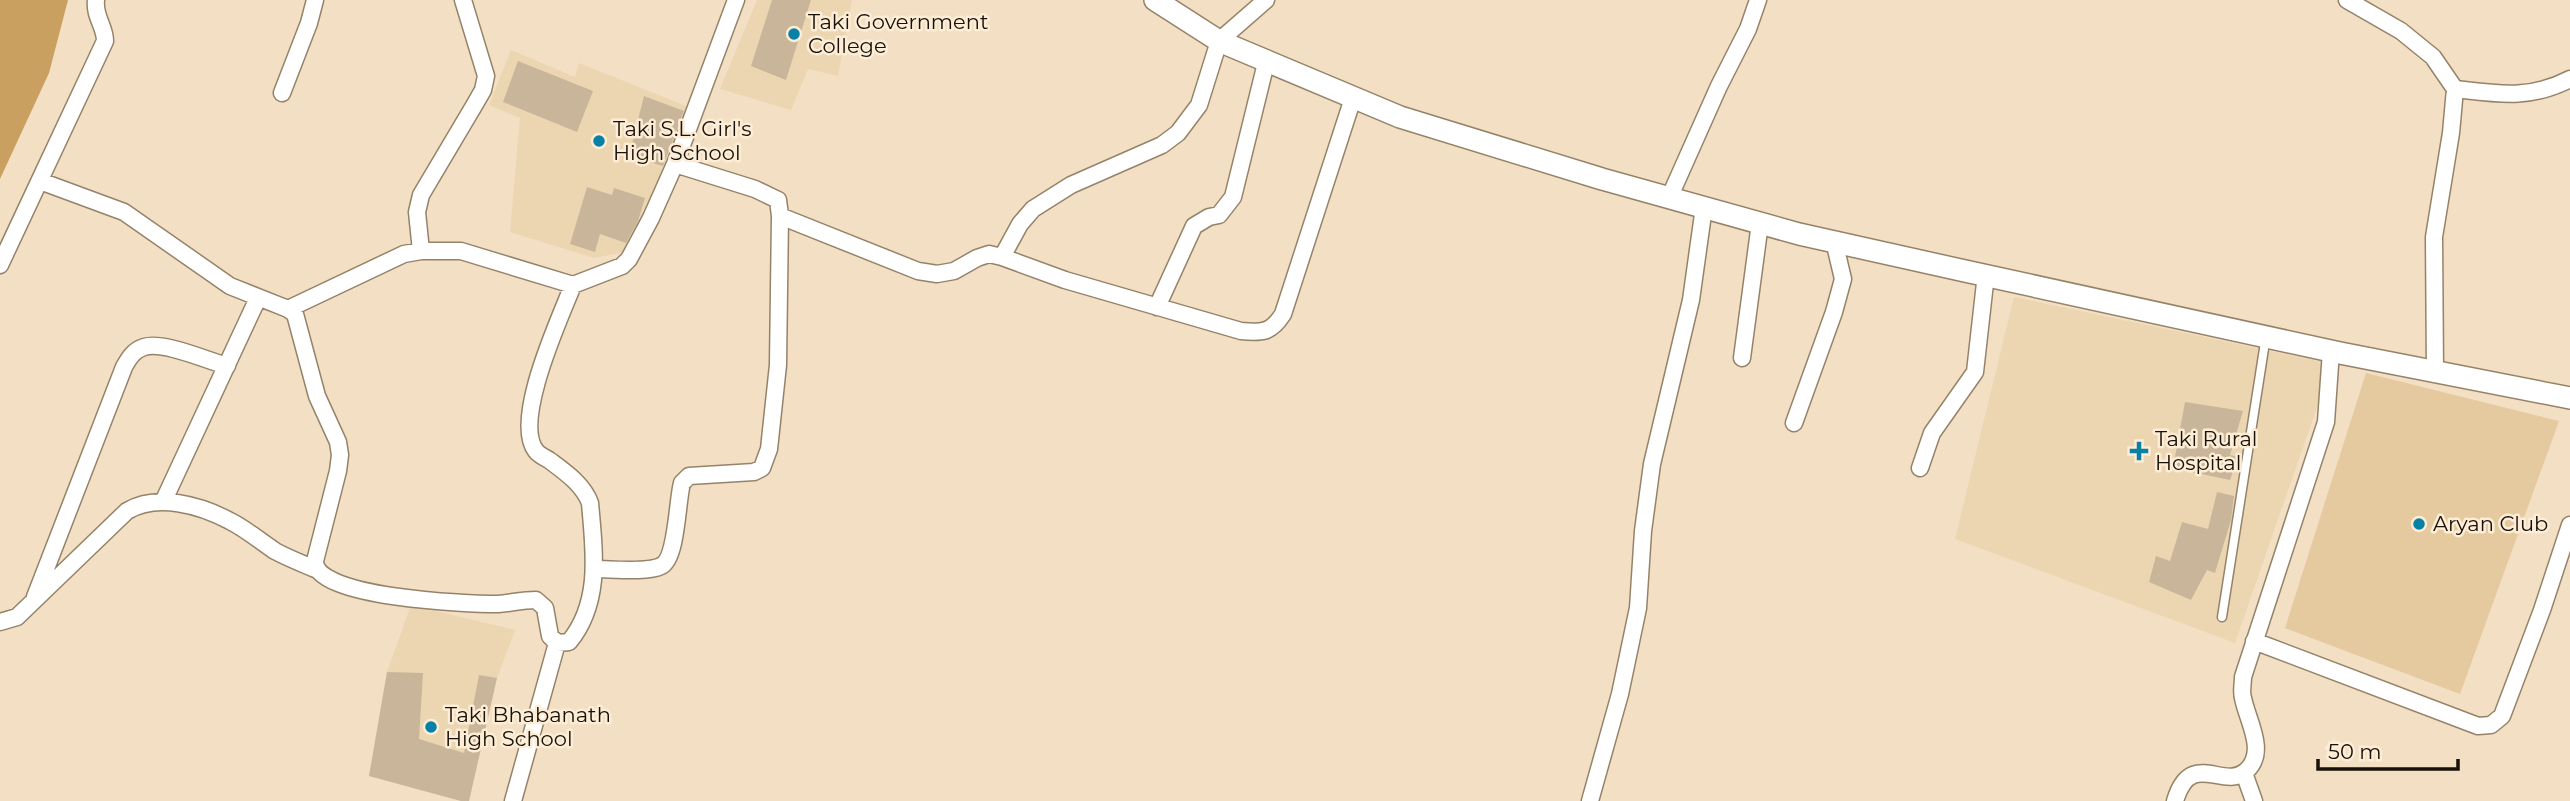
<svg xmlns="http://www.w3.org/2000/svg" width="2570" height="801" viewBox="0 0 2570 801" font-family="Montserrat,sans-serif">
<rect width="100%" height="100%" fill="#f3dfc3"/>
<path fill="#ecd5b1" d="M757 0H852L838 76 808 69 791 110 720 89Z
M511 50 575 77 579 63 691 108 630 251 594 258 510 232 520 118 489 105Z
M2014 297 2332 364 2235 643 1955 539Z
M411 605 515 630 497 678 469 801H461L369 776 387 672Z"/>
<path fill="#e5c99f" d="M2366 373 2559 421 2460 694 2285 628Z"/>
<path fill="#c9a05f" d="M0 0H68L49 73 0 179Z"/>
<path fill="#c9b69a" d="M772 0H811L786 80 751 66Z
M518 61 593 91 577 132 503 102Z
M644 96 684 111 663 166 629 156Z
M587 187 612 195 614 188 645 198 638 221 626 243 600 234 595 252 570 244Z
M2185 402 2243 411 2230 455 2238 457 2230 480 2173 468Z
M2217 492 2234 496 2231 520 2215 573 2207 570 2191 600 2149 582 2156 556 2170 561 2182 522 2208 529Z
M387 672 423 673 419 739 464 753 479 675 497 678 469 801H461L369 776Z"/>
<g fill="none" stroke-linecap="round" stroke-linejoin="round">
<defs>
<path id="service" d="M2222 617 2266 336"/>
<path id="minor" d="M2347 0 2401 31 2433 57 2455 89 2451 133 2434 237 2435 372
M2455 89C2499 94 2529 100 2570 79
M282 93 309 23 315 0
M40 181 124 212 230 286 288 309 295 314 317 396 338 442 340 455 338 471 315 561C314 598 468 604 498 604 510 603 523 600 536 600L545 608 550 636 557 643 569 642C602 602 594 550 590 503 583 484 565 472 549 460 544 457 539 455 536 451 512 421 560 318 573 285
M1670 196 1719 86 1748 29 1758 0
M780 216 918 271 937 274 954 271 977 258 989 254 1002 257 1065 280 1241 331C1262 333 1271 333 1283 314L1353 98
M421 251 417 212 421 195 475 104 483 90 486 76 463 0
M1002 257 1020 224 1033 209 1071 185 1162 145 1178 133 1199 105 1219 41 1266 0
M0 265 105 41C105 26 94 17 96 0
M1157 307 1194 226 1209 217 1219 215 1233 197 1266 63
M288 309 404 254 421 251H461L573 285 622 266 629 259 651 218 675 164 736 0
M1742 358 1760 223
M1794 423 1834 312 1843 279 1834 241
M1920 468 1932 433 1975 372 1986 274
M164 500 258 298
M595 569C612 569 647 573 661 566 677 559 677 501 682 483L689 476 754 472 762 468 769 449 778 365 780 216 778 200 755 189 675 164
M35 597 124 367C129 358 134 350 144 347 163 341 206 360 227 366
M0 622 17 617 127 511C157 493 200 505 230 521 246 529 260 541 275 551 288 558 301 563 315 569
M2254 641 2478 726 2491 725 2502 716 2542 610 2570 525
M2244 773 2254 801
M513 801 557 643
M1590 801 1620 694 1638 608 1643 531 1652 464 1691 300 1704 207
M2175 801C2191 748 2223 791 2246 771 2268 752 2247 720 2243 698 2241 692 2243 684 2243 677L2326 422 2331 351"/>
<path id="tertiary" d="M1155 0 1219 41 1400 117 1602 179 1799 234 1965 271 2340 353 2570 398"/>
</defs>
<use href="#service" stroke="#958369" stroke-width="11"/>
<use href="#minor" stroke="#958369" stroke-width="19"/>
<use href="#tertiary" stroke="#958369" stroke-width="24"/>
<use href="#service" stroke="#fff" stroke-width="8"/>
<use href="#minor" stroke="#fff" stroke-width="16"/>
<use href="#tertiary" stroke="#fff" stroke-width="21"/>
</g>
<g fill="#0881a7" stroke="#fdedd6" stroke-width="2.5">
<circle cx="794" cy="34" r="7"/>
<circle cx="599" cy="141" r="7"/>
<path d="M2135.5 440.5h7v7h7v7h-7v7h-7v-7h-7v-7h7z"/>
<circle cx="2419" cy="524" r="7"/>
<circle cx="431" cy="727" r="7"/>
</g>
<g text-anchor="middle" stroke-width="5" stroke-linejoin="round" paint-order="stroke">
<g font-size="21" fill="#171107" stroke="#fdedd6" text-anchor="start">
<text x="808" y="29">Taki Government<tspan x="808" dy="24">College</tspan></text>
<text x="613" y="136">Taki S.L. Girl's<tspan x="613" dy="24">High School</tspan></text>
<text x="2155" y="446">Taki Rural<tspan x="2155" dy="24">Hospital</tspan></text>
<text x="2433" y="531">Aryan Club</text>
<text x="445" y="722">Taki Bhabanath<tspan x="445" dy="24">High School</tspan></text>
</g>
</g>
<path d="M2318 759v10h140v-10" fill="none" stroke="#171107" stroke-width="3.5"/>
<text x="2328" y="759" font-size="21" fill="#171107" stroke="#fdedd6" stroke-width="5" paint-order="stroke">50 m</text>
</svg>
